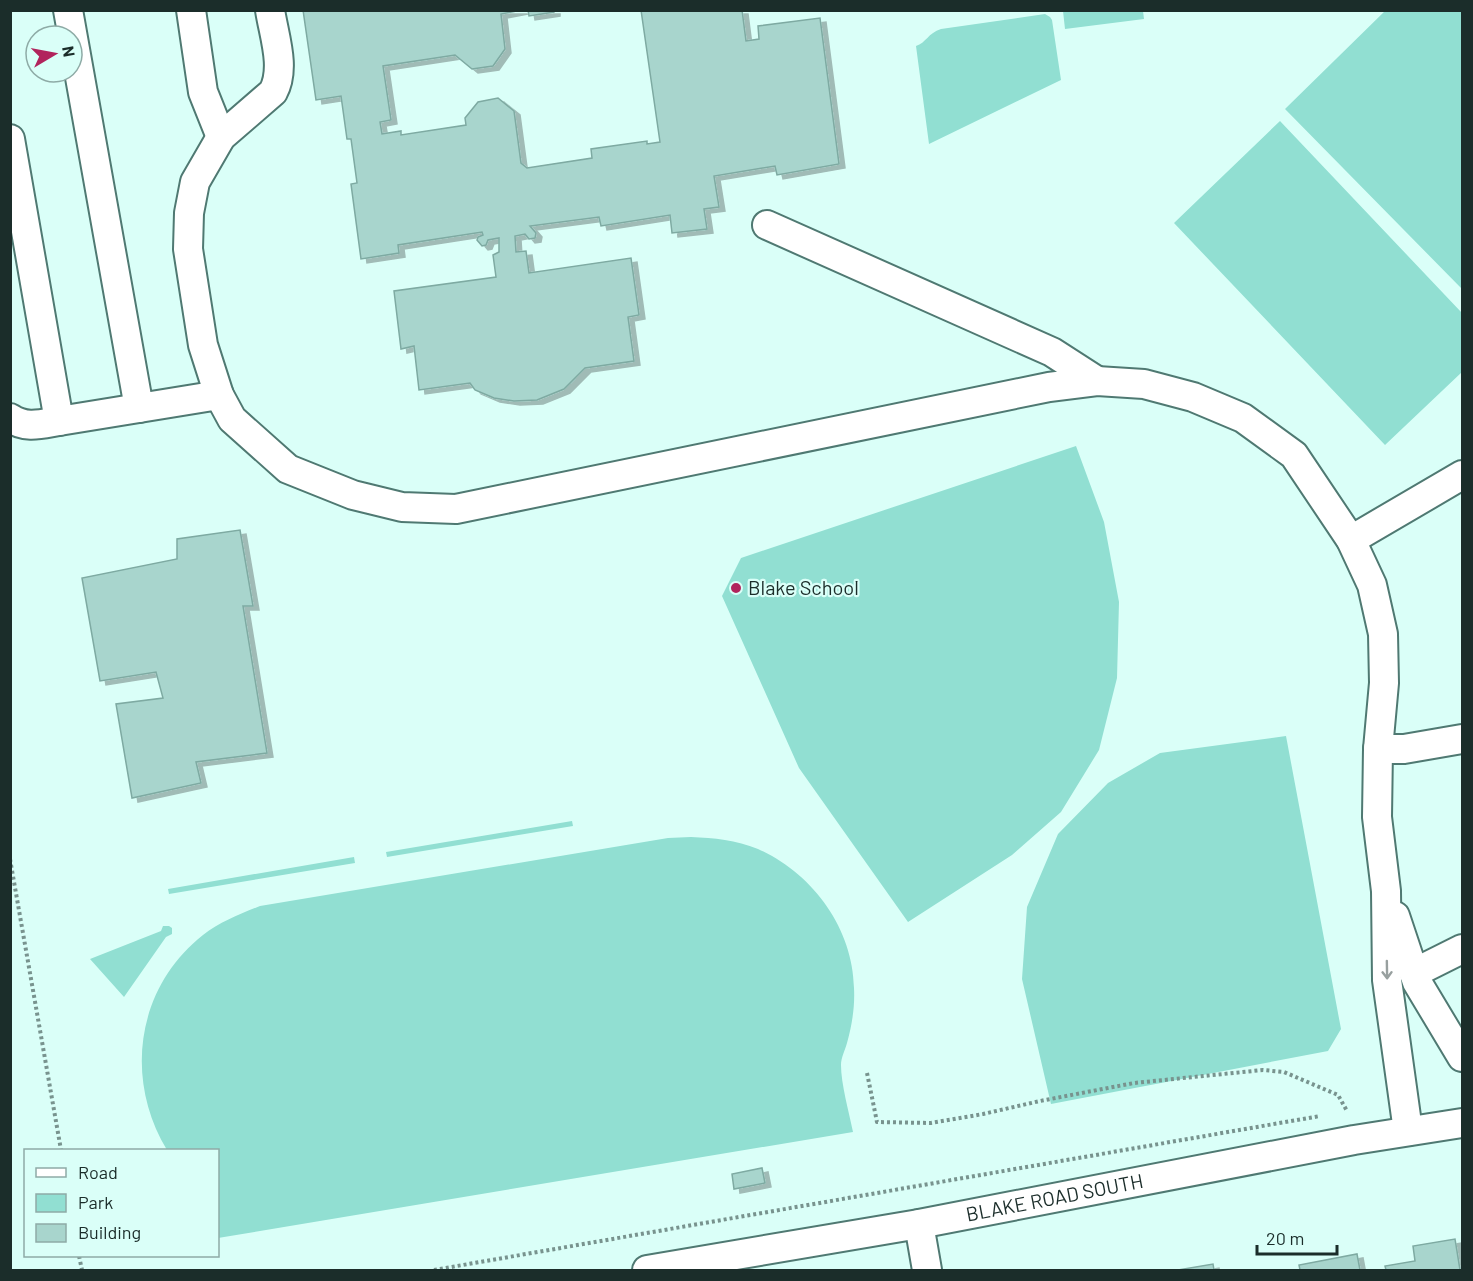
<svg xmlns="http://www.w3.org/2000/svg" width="1473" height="1281" viewBox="0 0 1473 1281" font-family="Barlow,sans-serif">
<defs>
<filter id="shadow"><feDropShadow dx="6" dy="4" stdDeviation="0" flood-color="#0004"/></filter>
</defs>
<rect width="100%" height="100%" fill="#dafff8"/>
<path fill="#91dfd2" d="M1386 10 1462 11V289L1285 109Z
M1063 11H1143L1144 19 1065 29Z
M1045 14 1050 17 1052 20 1061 80 929 144 916 46C926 43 928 33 941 29Z
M1280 121 1462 313V372L1385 445 1174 223Z
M1076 446 1104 522 1119 602 1117 678 1099 750 1061 812 1012 855 908 922 799 768 722 596 741 558Z
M1286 736 1341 1029 1328 1051 1051 1104 1022 979 1027 907 1058 834 1108 783 1160 753Z
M572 821 573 826 387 857 386 852Z
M691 837C714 838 736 840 758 849 812 873 853 928 854 988 855 1007 852 1025 847 1043 845 1050 841 1058 841 1065 841 1084 849 1112 853 1132L218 1238V1150H167C124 1079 136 988 203 935 220 922 240 914 260 906L668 838Z
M354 857 355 863 169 894 168 889Z
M163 926H169L172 928V934L166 937 124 997 90 959 161 931Z"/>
<path fill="#a8d5cd" stroke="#7eaaa2" stroke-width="1.5" filter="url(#shadow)" d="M303 10H522L501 14 505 49 493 66 472 69 455 55 383 66 391 120 380 122 382 134 401 131V135L466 125 465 118 478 102 498 98 514 111 521 163 527 168 592 158 591 149 647 141V144L660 142 641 10H742L746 41 759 39 758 26 820 18 839 164 777 175 775 166 714 176 719 207 704 209 707 229 672 233 670 215 601 226 599 217 530 226 536 233 535 238 529 239 525 234 515 236 516 252 526 251 529 273 631 258 639 315 628 317 634 361 585 368 564 389 537 400 514 401 494 398 475 390 470 383 419 390 414 346 401 349 394 291 496 277 493 255 499 252V238L488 240 486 245 482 246 477 240 478 237 483 235 482 232 398 245 399 253 361 259 351 184 357 183 351 139H347L341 96 316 100Z
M528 10H554V12L529 16Z
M240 530 253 606H243L267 753 196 762 201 783 132 798 116 704 163 698 156 672 100 681 82 578 177 559V539Z
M762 1168 765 1183 734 1189 732 1174Z
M1455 1239 1460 1270H1386L1385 1266 1415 1261 1413 1246Z
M1357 1254 1360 1270H1300L1299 1265Z
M1213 1264 1214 1270H1178Z"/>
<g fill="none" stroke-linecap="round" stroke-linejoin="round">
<defs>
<g id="minor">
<path d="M68 10 139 408"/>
<path d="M191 10 203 92 221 137"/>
<path d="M270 10C274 36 286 68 273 92L221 137 195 182 189 213 188 249 203 345 219 395 232 419 288 469 353 495 402 507 456 509 1049 387 1097 381 1144 384 1193 397 1243 418 1294 455 1351 540 1372 585 1383 634 1384 683 1378 749 1377 817 1386 891 1387 980 1408 1131"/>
<path d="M10 139 59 421 219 395"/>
<path d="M767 225 1052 352 1097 381"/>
<path d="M10 418C26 429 41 424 59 421"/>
<path d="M1351 540 1462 475"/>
<path d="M1378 749H1404L1462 739"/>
<path d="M1395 916 1417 982 1462 1057"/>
<path d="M1414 973 1462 949"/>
<path d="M919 1224 927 1270"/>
<path id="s1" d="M647 1270 919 1224 1354 1140 1462 1123"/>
</g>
</defs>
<use href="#minor" stroke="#4f7972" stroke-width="32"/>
<path stroke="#78938e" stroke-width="4" stroke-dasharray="3 3" stroke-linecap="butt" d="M10 859 61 1150
M867 1073 877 1122 931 1123 983 1114 1040 1101 1134 1083 1263 1070 1284 1072 1338 1095 1347 1111
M79 1256 82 1270
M434 1270 1320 1116"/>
<use href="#minor" stroke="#fff" stroke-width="28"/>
</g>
<defs><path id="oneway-shaft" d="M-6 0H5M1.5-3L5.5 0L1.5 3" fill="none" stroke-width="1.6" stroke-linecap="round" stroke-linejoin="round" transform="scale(1.5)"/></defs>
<use stroke="#98a09f" href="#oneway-shaft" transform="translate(1387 970) rotate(89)"/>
<circle fill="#b1245c" stroke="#dafff8" stroke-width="2" cx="736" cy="588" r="6"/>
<g text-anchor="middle" stroke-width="4.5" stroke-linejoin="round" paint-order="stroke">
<g font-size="20" fill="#1b2d2a" stroke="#dafff8" text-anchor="start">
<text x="748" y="595">Blake School</text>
</g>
<g font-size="20" fill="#1b2d2a" stroke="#dafff8">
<text dy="7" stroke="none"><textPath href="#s1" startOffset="414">BLAKE ROAD SOUTH</textPath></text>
</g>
</g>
<rect width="1473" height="1281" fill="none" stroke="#1b2d2a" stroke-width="24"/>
<rect x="24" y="1149" width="195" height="108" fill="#dafff8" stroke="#8eaba6" stroke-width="1.5"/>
<rect x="36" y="1168" width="30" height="9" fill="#ffffff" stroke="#8eaba6" stroke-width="1.5"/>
<text x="78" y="1179" font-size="18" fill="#1b2d2a">Road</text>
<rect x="36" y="1194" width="30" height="18" fill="#91dfd2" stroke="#8eaba6" stroke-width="1.5"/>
<text x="78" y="1209" font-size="18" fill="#1b2d2a">Park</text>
<rect x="36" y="1224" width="30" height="18" fill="#a8d5cd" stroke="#8eaba6" stroke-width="1.5"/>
<text x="78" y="1239" font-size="18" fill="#1b2d2a">Building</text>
<g transform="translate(54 54) rotate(80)"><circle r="28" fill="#dafff8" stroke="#8eaba6" stroke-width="1.5"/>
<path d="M0-4.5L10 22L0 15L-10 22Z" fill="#b1245c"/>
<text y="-9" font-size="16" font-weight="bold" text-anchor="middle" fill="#1b2d2a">N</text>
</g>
<path d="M1257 1245v9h80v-9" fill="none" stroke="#1b2d2a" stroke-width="3"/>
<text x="1266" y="1245" font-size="18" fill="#1b2d2a" stroke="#dafff8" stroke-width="4.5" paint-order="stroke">20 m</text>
</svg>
